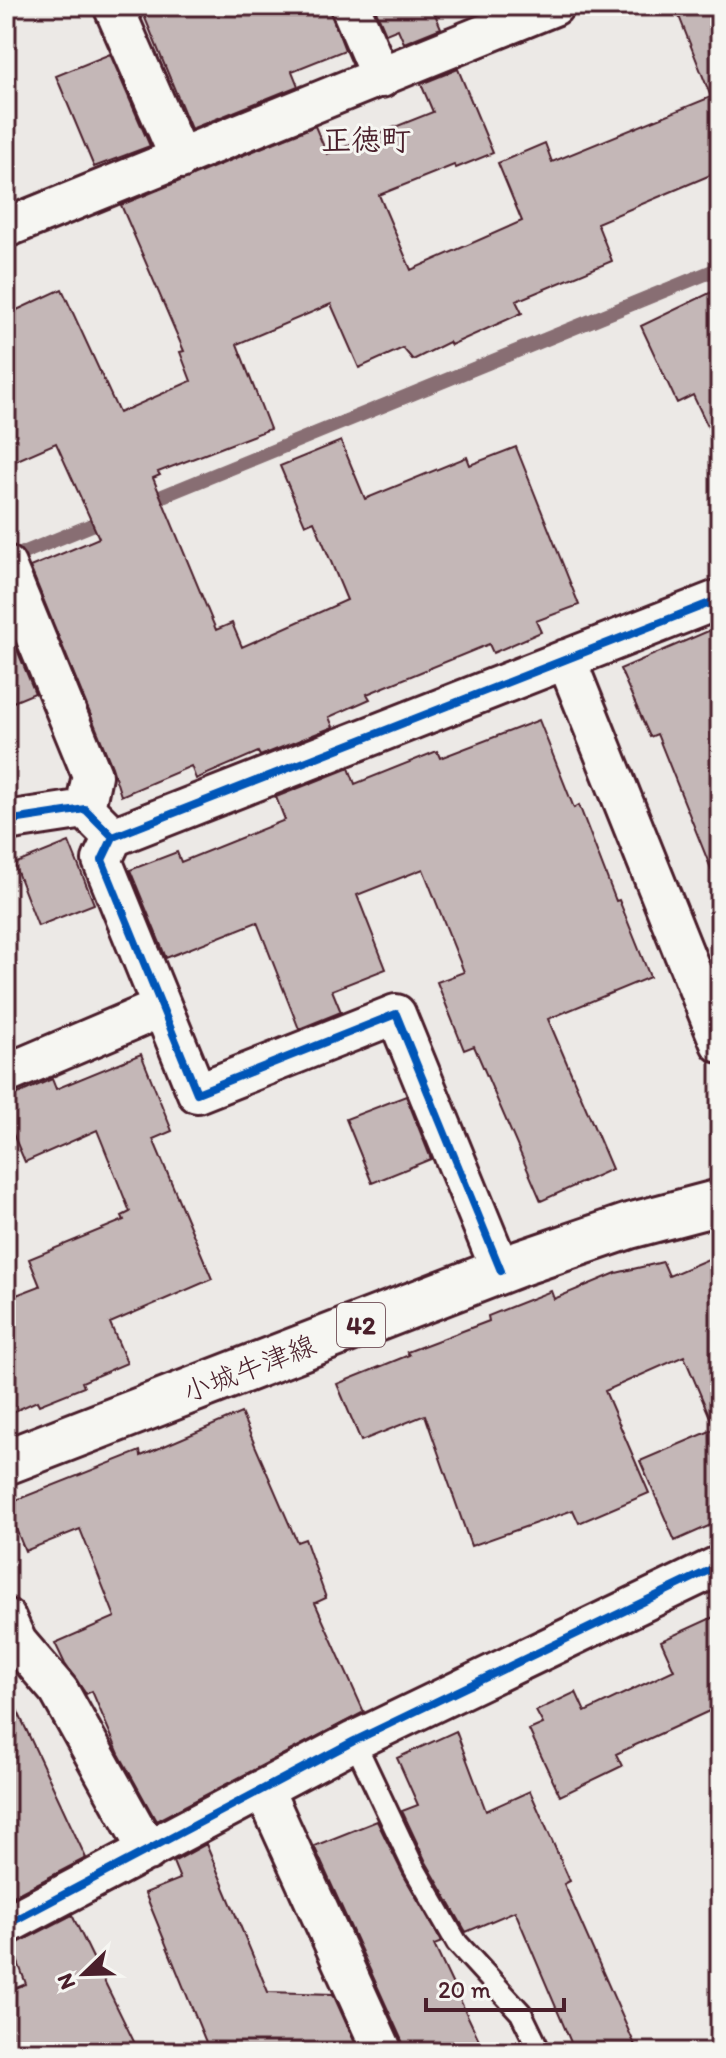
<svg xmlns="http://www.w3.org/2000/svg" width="726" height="2058" viewBox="0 0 726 2058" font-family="Itim,'Klee One',sans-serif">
<rect width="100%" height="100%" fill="#ece9e6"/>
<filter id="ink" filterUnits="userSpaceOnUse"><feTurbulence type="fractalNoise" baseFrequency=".0125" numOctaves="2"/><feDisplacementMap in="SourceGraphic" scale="16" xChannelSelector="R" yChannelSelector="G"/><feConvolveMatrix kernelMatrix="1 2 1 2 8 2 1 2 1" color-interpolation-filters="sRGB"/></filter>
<g filter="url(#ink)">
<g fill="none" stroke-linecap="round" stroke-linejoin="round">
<path stroke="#886e73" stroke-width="14" d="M143 504 720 268
M6 560 109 518"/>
</g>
<path fill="#c4b7b7" stroke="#4a1f2b" stroke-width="2" d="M140 6H328L345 50 292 71 298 86 191 129Z
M374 6H450V8L435 14 441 28 404 43 398 29 386 34Z
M675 6H720V171L597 223 612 261 516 301 522 313 451 345 449 342 413 360 403 348 359 368 331 304 237 344 270 429 158 472 160 475 153 478 216 630 232 623 242 647 347 600 314 521 305 525 280 466 341 441 365 499 467 457 470 465 516 447 579 605 536 621 541 632 493 653 489 644 367 694 370 699 329 717 333 727 260 756 258 752 196 779 191 766 121 796 112 767 30 567 99 538 56 443 6 465V315L62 289 119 413 191 381 180 352 184 351 121 205 315 126 327 154 433 112 421 84 458 69 493 153 456 168 454 165 379 195 411 270 522 221 498 163 545 143 552 162 711 97Z
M110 54 150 146 94 167 56 76Z
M720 288V452L693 395 677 403 641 326Z
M6 623 35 693 6 705Z
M720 626V886H718L657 734 650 737 620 669Z
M539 720 574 808 579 805 616 901 619 900 650 977 548 1019 612 1169 541 1201 474 1046 464 1050 437 982 464 972 423 869 357 895 386 969 332 990 341 1012 299 1029 257 922 166 958 130 870 177 852 181 862 285 820 276 797 349 768 355 784 437 751 440 758Z
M69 842 94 904 38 926 14 864Z
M141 1054 172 1131 153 1139 212 1279 110 1323 127 1363 82 1382 84 1387 39 1405 37 1401 6 1415V1299L40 1286 29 1259 124 1220 122 1216 130 1212 97 1130 25 1162 6 1118V1099L52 1079 56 1089Z
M406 1096 431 1159 372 1183 346 1119Z
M720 1254V1521L675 1541 640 1461 715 1429 684 1356 605 1391 649 1493 579 1523 573 1510 471 1546 425 1415 361 1441 337 1384 409 1355 407 1352 489 1321 488 1316 551 1291 554 1299 616 1273 663 1262 669 1276Z
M241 1413 297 1542 305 1539 326 1598 315 1603 364 1712 156 1821 119 1754 92 1691 86 1694 65 1664 55 1643 115 1617 80 1529 25 1551 6 1504 140 1451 141 1456Z
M720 1614V1706L616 1754 622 1766 560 1796 529 1730 543 1724 536 1711 576 1692 585 1712 674 1670 661 1641Z
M6 1686 86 1858 6 1900Z
M456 1731 486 1811 530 1791 570 1881 564 1884 638 2052H575L515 1911 466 1932 426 1862 402 1811 418 1805 397 1758Z
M377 1821 403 1874 442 1942 434 1945 480 2042 458 2052H405L403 2043 314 1846Z
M206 1844 268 1992 333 1994 359 2052H210L145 1893 180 1879 173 1862Z
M72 1915 139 2052H6V1992L26 1984 12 1946Z"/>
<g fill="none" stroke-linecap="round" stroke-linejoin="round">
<defs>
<path id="service" d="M354 1741 414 1868 457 1943 521 2013 540 2052"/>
<path id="minor" d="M113 6 180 159
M350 6 381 78
M6 228 554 6
M6 565 92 775 85 809
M566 659 720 1043
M6 821 85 809 113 837 720 599
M113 837 102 860 197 1093 396 1014 501 1271
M6 1074 161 1008
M6 1618 17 1642 59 1691 148 1851
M264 1790 383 2052
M6 1925 354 1741 720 1565"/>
<path id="primary" d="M6 1462 521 1263 629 1226 720 1202"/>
</defs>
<use href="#service" stroke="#4a1f2b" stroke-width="26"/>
<use href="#minor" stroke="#4a1f2b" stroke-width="44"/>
<use href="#primary" stroke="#4a1f2b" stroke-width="50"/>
<use href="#service" stroke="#f6f6f2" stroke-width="20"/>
<use href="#minor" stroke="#f6f6f2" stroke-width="38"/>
<use href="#primary" stroke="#f6f6f2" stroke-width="44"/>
<defs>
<path id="cycleway" d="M6 821 85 809 113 837 720 599
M113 837 102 860 197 1093 396 1014 501 1271
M6 1925 354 1741 720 1565"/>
</defs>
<use href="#cycleway" stroke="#f6f6f2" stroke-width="13"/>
<use href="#cycleway" stroke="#0057b8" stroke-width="8"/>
</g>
</g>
<g text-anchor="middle" stroke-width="6" stroke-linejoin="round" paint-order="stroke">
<rect fill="#f6f6f2" stroke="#7e6067" stroke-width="2" x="337" y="1303" width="48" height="44" rx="6"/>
<g font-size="26" font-weight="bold" fill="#4a1f2b">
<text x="361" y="1334">42</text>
</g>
<g font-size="28" fill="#4a1f2b" stroke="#f6f6f2">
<text transform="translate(249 1368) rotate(-21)" y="10">小城牛津線</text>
</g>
<g font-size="30" font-weight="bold" fill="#4a1f2b" stroke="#f6f6f2">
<text x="366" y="150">正徳町</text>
</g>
</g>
<rect width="726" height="2058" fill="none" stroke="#f6f6f2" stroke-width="32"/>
<rect x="16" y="16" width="694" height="2026" fill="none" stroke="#4a1f2b" stroke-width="3" filter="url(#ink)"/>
<g transform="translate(84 1974) rotate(247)" stroke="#f6f6f2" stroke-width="6" paint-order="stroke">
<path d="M0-6L14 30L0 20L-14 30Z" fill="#4a1f2b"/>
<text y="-12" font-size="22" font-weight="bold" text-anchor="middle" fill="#4a1f2b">N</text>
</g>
<path d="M426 1998v12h138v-12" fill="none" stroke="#4a1f2b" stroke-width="4"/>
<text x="438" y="1998" font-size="24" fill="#4a1f2b" stroke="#f6f6f2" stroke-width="6" paint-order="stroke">20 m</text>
</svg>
